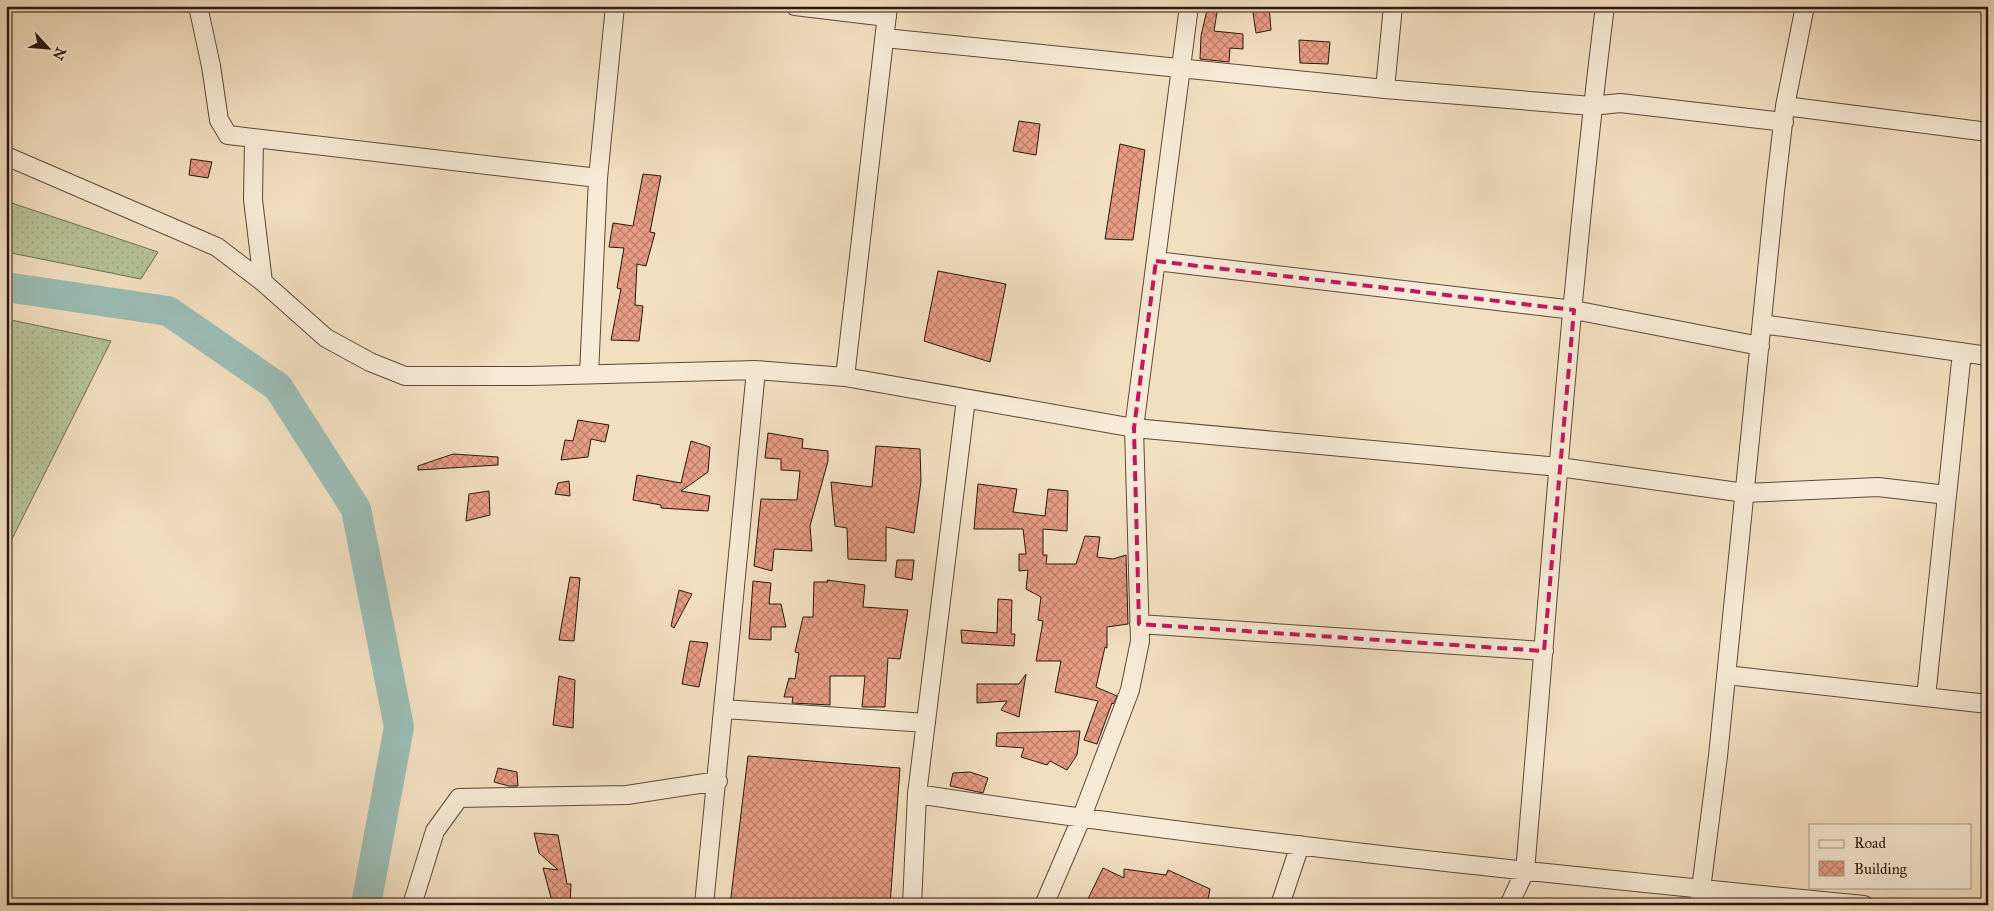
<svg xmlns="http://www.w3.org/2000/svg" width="1994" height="911" viewBox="0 0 1994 911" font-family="'IM FELL Great Primer',serif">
<defs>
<pattern id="grass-dots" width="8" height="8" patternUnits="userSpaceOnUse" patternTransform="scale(1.25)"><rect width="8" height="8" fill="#b6c396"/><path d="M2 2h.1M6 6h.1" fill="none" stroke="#9ca780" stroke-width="1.8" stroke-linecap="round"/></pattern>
<pattern id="building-cross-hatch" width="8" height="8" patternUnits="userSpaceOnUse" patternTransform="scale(1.25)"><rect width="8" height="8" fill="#e79c84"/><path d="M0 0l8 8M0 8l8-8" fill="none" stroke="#bb7e6a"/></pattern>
</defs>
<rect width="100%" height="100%" fill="#f2dfc0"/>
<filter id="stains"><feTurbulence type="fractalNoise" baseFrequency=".004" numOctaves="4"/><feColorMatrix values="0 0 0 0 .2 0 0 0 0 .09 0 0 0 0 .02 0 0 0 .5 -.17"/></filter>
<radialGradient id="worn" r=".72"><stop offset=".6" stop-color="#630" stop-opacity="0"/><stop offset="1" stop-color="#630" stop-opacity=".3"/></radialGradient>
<path fill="url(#grass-dots)" stroke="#706d52" d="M6 201 158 252 141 279 6 252Z
M6 319 111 341 6 551Z"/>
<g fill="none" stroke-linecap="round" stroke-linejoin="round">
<path stroke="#9bbcb5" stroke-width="30" d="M6 287 168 311 278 387 356 509 399 727 366 905"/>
</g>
<path fill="url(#building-cross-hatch)" stroke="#29170d" d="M1208 6H1218L1214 31 1243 34V49L1230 48 1229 62 1200 59 1201 36Z
M1252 6H1269L1271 30 1256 33Z
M1299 40 1330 42 1328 64 1300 63Z
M1019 121 1040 124 1036 155 1013 151Z
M1120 144 1145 150 1133 240 1105 239Z
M191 159 212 162 208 178 189 175Z
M643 174 661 176 650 232 655 233 646 266 637 264 635 305 643 306 639 341 611 340 621 289 617 288 624 248 609 247 613 223 633 226Z
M938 271 1006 284 990 362 924 341Z
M578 420 609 425 605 442 591 439 588 457 561 460 565 440 573 441Z
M768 433 803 439 802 448 828 451V461L810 526 812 551 774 549 772 571 754 566 761 499 797 500 800 471 781 470V459L765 458Z
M691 441 710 447 708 472 681 491 710 496 708 511 661 508V505L633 500 637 475 681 483Z
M876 446 920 449 921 481 914 533 886 527V561L848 559 847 528 835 526 831 482 872 487Z
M453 454 498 457V465L418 470V466Z
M569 481 570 496 555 494 558 483Z
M978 484 1017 489 1013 512 1045 516 1048 489 1068 491 1067 531 1043 529V555H1047L1046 564H1076L1085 536 1100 537 1097 557 1113 559 1126 555 1128 624 1107 627V648L1105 647 1096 687 1117 696 1113 704 1112 703 1097 744 1084 740 1098 701 1055 692 1061 661H1036L1043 621 1038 620 1041 597 1026 589 1028 570 1019 571V554H1026L1023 529H974Z
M489 491 490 515 466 521 469 494Z
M897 560H914L912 580 895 577Z
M570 577 580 578 574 641 559 640Z
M827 580 865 585 863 607 908 610 900 659 888 658 885 707H862L865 676H830V705L792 703 793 697H784L789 678 795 679 799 653 795 652 803 617H813L814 582H828Z
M753 581 771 583 769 604H781L786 627H771V640L749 639Z
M679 590 692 594 674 628 671 626Z
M998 599 1012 600 1011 634H1015L1014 646 962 643 961 630 997 633Z
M690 641 708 643 699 687 682 684Z
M1026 674 1019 717 1001 710 1007 701 977 703V684H1019Z
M559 676 575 680 573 728 553 725Z
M1080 731 1077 755 1067 770 1050 761 1047 765 1021 757 1024 748 996 746 997 733Z
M748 756 900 768 890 905H730Z
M498 768 517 772 518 786H509L494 782Z
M970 772 988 778 983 793 950 786 953 773Z
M534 833 558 835 567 884H571L570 905H553L543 868 558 870 539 853Z
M1103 868 1124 878V869L1166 875 1168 870 1210 889 1207 905H1152L1134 901V905H1085Z"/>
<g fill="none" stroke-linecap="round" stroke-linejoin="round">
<defs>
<path id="minor" d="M198 6 211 66 219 120 228 135 598 178
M795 6 887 17
M885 38 1385 89 1592 106 1620 103 1784 122
M1385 89 1393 6
M1785 106 1988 132
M254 138 253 200 263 282
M6 156 217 247 263 282 326 338 370 362 405 376H531L756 370 845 377 1134 428 1559 467 1745 493 1878 487 1947 495
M1156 261 1574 310 1760 346
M1762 324 1988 356
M589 374 598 178 615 6
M845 377 888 6
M1139 624 1544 651
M1726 675 1988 704
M1926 697 1962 352
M724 709 926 723
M917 794C1231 842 1548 874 1864 905
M412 905 435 831 459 798 627 795 718 781
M704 905 756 370
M912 905 917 794 966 399
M1044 905 1081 819 1130 690 1140 641 1134 428 1189 6
M1280 905 1300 845
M1509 905 1525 871C1550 583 1569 293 1605 6
M1699 905 1718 756 1775 191 1785 106 1805 6"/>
</defs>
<use href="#minor" stroke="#5b493a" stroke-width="20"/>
<use href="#minor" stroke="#f7ead6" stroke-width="18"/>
</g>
<path fill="none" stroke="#c2185b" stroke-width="4" stroke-dasharray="10 6" stroke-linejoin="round" d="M1156 261 1574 310 1544 651 1139 624 1134 428Z"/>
<rect width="1994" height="911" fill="none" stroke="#f2dfc0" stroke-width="25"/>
<rect x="8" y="8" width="1979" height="896" fill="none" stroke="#29170d" stroke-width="2.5"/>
<rect x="12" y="12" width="1969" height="886" fill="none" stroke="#29170d"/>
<rect x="1809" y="824" width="162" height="65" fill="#f7ead6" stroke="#a59686"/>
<rect x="1819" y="840" width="25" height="8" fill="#f7ead6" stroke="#a59686"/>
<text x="1854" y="848" font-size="15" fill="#29170d">Road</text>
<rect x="1819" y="861" width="25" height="15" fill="url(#building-cross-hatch)" stroke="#a59686"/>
<text x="1854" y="874" font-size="15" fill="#29170d">Building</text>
<g transform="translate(48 48) rotate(116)" stroke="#f7ead6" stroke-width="4" paint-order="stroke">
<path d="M0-4L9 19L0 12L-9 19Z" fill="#29170d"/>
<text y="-8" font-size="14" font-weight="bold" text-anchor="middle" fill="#29170d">N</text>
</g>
<rect width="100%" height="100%" filter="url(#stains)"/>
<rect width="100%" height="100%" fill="url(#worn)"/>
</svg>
